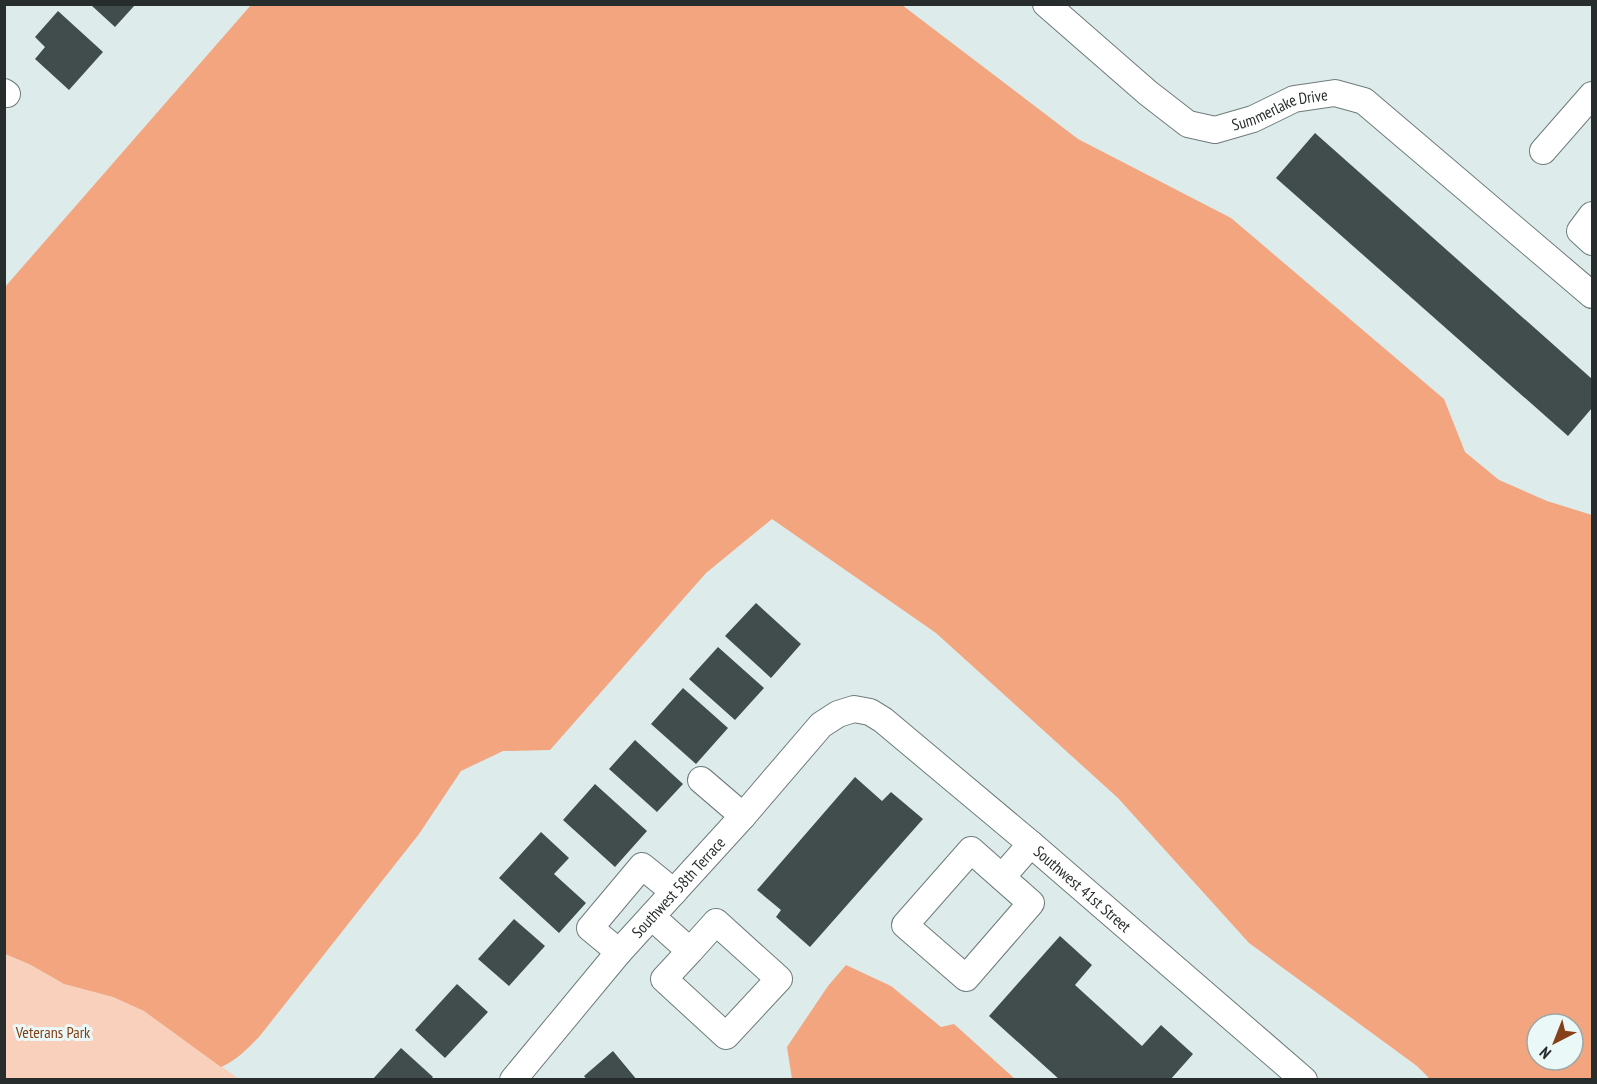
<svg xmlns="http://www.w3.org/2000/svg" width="1597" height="1084" viewBox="0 0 1597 1084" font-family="'PT Sans Narrow',sans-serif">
<rect width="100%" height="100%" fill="#ddebeb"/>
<path fill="#f9d0bc" d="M4 954 31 965 64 984 113 997 144 1011 239 1079H5Z"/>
<path fill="#f2a57e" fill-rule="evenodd" d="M251 5H902L1078 139 1231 218 1444 399 1465 452 1499 480 1547 501 1592 515V1079H1430L1417 1066 1249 943 1118 798 936 633 772 519 706 573 550 750 503 751 461 771 419 834 259 1037C247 1049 237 1060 221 1067L144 1011 113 997 64 984 31 965 5 954V287ZM1537 1024H1573V1060H1537Z
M846 965 891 986 941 1027 954 1024 1015 1079H792L787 1047 828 986Z"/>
<path fill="#414d4d" d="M91 5H135L115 27Z
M58 11 103 52 69 90 35 59 45 47 35 37Z
M1315 133 1592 379V408L1568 436 1276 178Z
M756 603 801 644 771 678 725 636Z
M718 647 764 688 735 720 689 679Z
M683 688 728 728 696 764 651 724Z
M635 740 683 784 657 812 609 769Z
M855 777 882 801 891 792 923 819 810 947 776 917 781 910 757 890Z
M595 784 647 831 615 867 563 820Z
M541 832 569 858 554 874 586 903 559 933 499 878Z
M514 919 545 946 509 986 478 959Z
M1060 936 1092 965 1075 985 1142 1046 1161 1025 1193 1054 1170 1080H1060L989 1016Z
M457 984 488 1012 445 1058 415 1030Z
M401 1048 433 1077 430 1080H372Z
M613 1051 637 1080H587L584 1076Z"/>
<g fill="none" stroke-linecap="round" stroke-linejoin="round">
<defs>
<g id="minor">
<path id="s1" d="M1046 4 1148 93 1188 124 1215 130 1253 119 1294 99 1335 93 1364 101 1592 295"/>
<path d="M4 92 7 94"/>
<path d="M1543 151 1592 95"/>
<path d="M1592 215 1580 231 1592 242"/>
<path d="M701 780 743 816"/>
<path d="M971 850 1031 903 966 978 905 925Z"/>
<path d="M1002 877 1031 844"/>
<path d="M652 917 690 951 664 979 726 1036 779 979 716 922 690 951"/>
<path d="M619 952 590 928 642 866 674 892"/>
<path id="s2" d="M513 1080 619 952 743 816 821 725 838 714 854 709 870 712 883 720 1031 844 1304 1080"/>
</g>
</defs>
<use href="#minor" stroke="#6f7b7b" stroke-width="28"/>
<use href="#minor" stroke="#fff" stroke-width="26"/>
</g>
<g text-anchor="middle" stroke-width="6" stroke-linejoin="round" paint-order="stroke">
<g font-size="16" fill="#272c2c" stroke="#eaf9f8">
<text dy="6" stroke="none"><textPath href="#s1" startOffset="282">Summerlake Drive</textPath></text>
<text dy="6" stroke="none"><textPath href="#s2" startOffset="254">Southwest 58th Terrace</textPath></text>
<text dy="6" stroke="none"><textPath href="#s2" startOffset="800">Southwest 41st Street</textPath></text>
</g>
<g font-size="16" fill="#833e15" stroke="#eaf9f8">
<text x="53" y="1038">Veterans Park</text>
</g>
</g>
<rect width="1597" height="1084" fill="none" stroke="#272c2c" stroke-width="12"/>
<g transform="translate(1555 1042) rotate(222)"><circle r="28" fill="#eaf9f8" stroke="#9ca7a6" stroke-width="1.5"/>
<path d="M0-4.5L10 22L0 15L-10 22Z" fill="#864119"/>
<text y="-9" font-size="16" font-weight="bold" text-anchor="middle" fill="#272c2c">N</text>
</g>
</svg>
